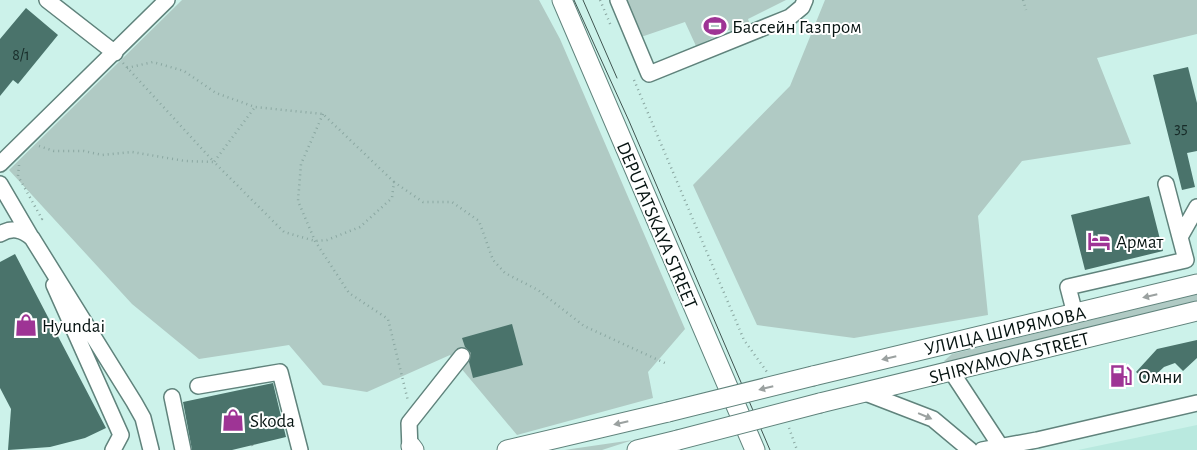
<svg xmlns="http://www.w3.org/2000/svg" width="1197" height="450" viewBox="0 0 1197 450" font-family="'Alegreya Sans',sans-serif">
<rect width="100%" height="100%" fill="#ccf2ea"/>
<path fill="#b9e9df" d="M1197 425V450H1078Z"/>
<path fill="#b0cac4" d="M182 0H539L560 39 685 329 648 372 653 398 517 435 450 355 367 392 323 385 289 345 199 359 132 304 9 170Z
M627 0H786L748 19 749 22 733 33 729 30 696 46 685 22 641 37Z
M825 0H1197V34L1097 58 1131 144 1022 161 978 216 988 315 854 338 757 325 693 185 790 86Z
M1197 294V306L954 364 944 361 952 354Z
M633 440 602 450H565L571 449Z"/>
<path fill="#4a736b" d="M26 8 58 35 18 84 13 80 0 96V39Z
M1188 67 1197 103V151L1187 153 1195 187 1182 190 1153 75Z
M1149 196 1163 251 1085 270 1071 215Z
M15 254 106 428 85 438 50 447 8 450 11 409 0 388V262Z
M512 324 523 365 473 378 469 362 471 353 465 347 462 338Z
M1197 340V358L1183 371 1175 363 1164 367 1148 382 1136 372 1157 349Z
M273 383 286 437 232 450H192L183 402Z"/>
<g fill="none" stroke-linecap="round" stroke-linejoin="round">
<defs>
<path id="minor" d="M47 0 115 53
M618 0 649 74 790 17 802 7 805 0
M0 164 167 0
M0 184 31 237
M0 234C12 227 22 229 32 238L134 402 143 418 151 450
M1180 237 1197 207
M54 285 121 435 113 450
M1075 314 1068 287 1186 260 1166 184
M951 371 1001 447
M198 386 280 372 300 450
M863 392 933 419 970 450
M172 397 183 450
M410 450 409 423 462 356
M982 450 1037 440 1197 403"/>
<path id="major" d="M562 0 755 450
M813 376 1197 284
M820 403 1197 311
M411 446 414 450
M507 450 668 412
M637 450 678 440"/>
</defs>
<use href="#minor" stroke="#60837c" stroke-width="18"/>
<use href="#major" stroke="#60837c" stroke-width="21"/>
<path stroke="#8aa7a1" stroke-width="2.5" stroke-dasharray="1 4" stroke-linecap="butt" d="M600 0 611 26
M1023 0 1026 10
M123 63 214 162 255 107
M127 68 153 62 184 71 216 93 255 107 323 114 394 182
M634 80 744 340 767 372
M323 114 301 164 298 201 315 241 349 293 388 319 408 401
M39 146 54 151H84L102 155 132 152 185 161 214 162 284 232 315 241 327 240 360 227 392 198 394 182 423 202H452L479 221 493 260 505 273 538 290 584 326 667 364
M19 165 18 176 42 219 38 221
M789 428 797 450
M252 445 253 450"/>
<use href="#minor" stroke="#fff" stroke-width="15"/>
<use href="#major" stroke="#fff" stroke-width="19"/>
<path stroke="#405551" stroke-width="1" d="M574 0 629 121 770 450
M583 0 617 78"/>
<defs>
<path id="major-bridge" d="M668 412 813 376
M678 440 820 403"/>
</defs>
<use href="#major-bridge" stroke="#60837c" stroke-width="21" stroke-linecap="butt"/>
<use href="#major-bridge" stroke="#fff" stroke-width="19"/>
</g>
<defs><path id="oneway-solid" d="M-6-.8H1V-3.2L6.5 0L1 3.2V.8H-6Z" transform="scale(1.25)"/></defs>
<g fill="#9ba1a0">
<use href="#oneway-solid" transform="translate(1150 296) rotate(167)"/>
<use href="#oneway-solid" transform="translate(889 358) rotate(167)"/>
<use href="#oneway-solid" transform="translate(766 388) rotate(166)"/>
<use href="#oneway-solid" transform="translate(925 416) rotate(23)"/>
<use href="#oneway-solid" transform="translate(621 423) rotate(167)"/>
</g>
<defs>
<symbol id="stadium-bare" viewBox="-9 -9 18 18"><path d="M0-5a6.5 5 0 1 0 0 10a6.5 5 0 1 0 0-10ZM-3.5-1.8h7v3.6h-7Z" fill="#9e3495" stroke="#fff" stroke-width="2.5" paint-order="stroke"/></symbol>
<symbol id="hotel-bare" viewBox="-9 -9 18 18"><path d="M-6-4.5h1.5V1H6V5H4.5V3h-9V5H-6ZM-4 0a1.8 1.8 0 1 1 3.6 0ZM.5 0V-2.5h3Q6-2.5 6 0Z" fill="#9e3495" stroke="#fff" stroke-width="2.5" paint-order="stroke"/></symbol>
<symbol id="shop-bare" viewBox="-9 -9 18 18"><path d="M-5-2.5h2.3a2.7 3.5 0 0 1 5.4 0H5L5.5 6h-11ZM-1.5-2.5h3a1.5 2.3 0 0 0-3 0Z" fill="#9e3495" stroke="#fff" stroke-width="2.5" paint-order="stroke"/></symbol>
<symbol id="fuel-bare" viewBox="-9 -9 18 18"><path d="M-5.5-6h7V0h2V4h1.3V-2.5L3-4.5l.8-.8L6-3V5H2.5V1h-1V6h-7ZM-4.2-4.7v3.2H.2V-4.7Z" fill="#9e3495" stroke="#fff" stroke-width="2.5" paint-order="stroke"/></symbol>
</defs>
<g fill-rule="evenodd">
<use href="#stadium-bare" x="699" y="10" width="32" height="32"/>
<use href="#hotel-bare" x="1083" y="225" width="32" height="32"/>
<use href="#shop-bare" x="10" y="309" width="32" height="32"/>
<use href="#fuel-bare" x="1105" y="360" width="32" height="32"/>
<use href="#shop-bare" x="217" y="404" width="32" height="32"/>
</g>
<g text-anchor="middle" stroke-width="4" stroke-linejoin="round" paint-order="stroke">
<g font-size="16" fill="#172b28">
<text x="21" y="60">8/1</text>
<text x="1181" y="133">35</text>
</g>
<g font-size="19" fill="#061311" stroke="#fff" text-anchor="start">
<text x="732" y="33">Бассейн Газпром</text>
<text x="1116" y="248">Армат</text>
<text x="42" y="332">Hyundai</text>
<text x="1138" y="383">Омни</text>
<text x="250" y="427">Skoda</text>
</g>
<g font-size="19" fill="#061311" stroke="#fff">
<text transform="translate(658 225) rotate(67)" y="7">DEPUTATSKAYA STREET</text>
<text transform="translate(1005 330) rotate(-13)" y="7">УЛИЦА ШИРЯМОВА</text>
<text transform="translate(1009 357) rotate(-14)" y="7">SHIRYAMOVA STREET</text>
</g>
</g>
</svg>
